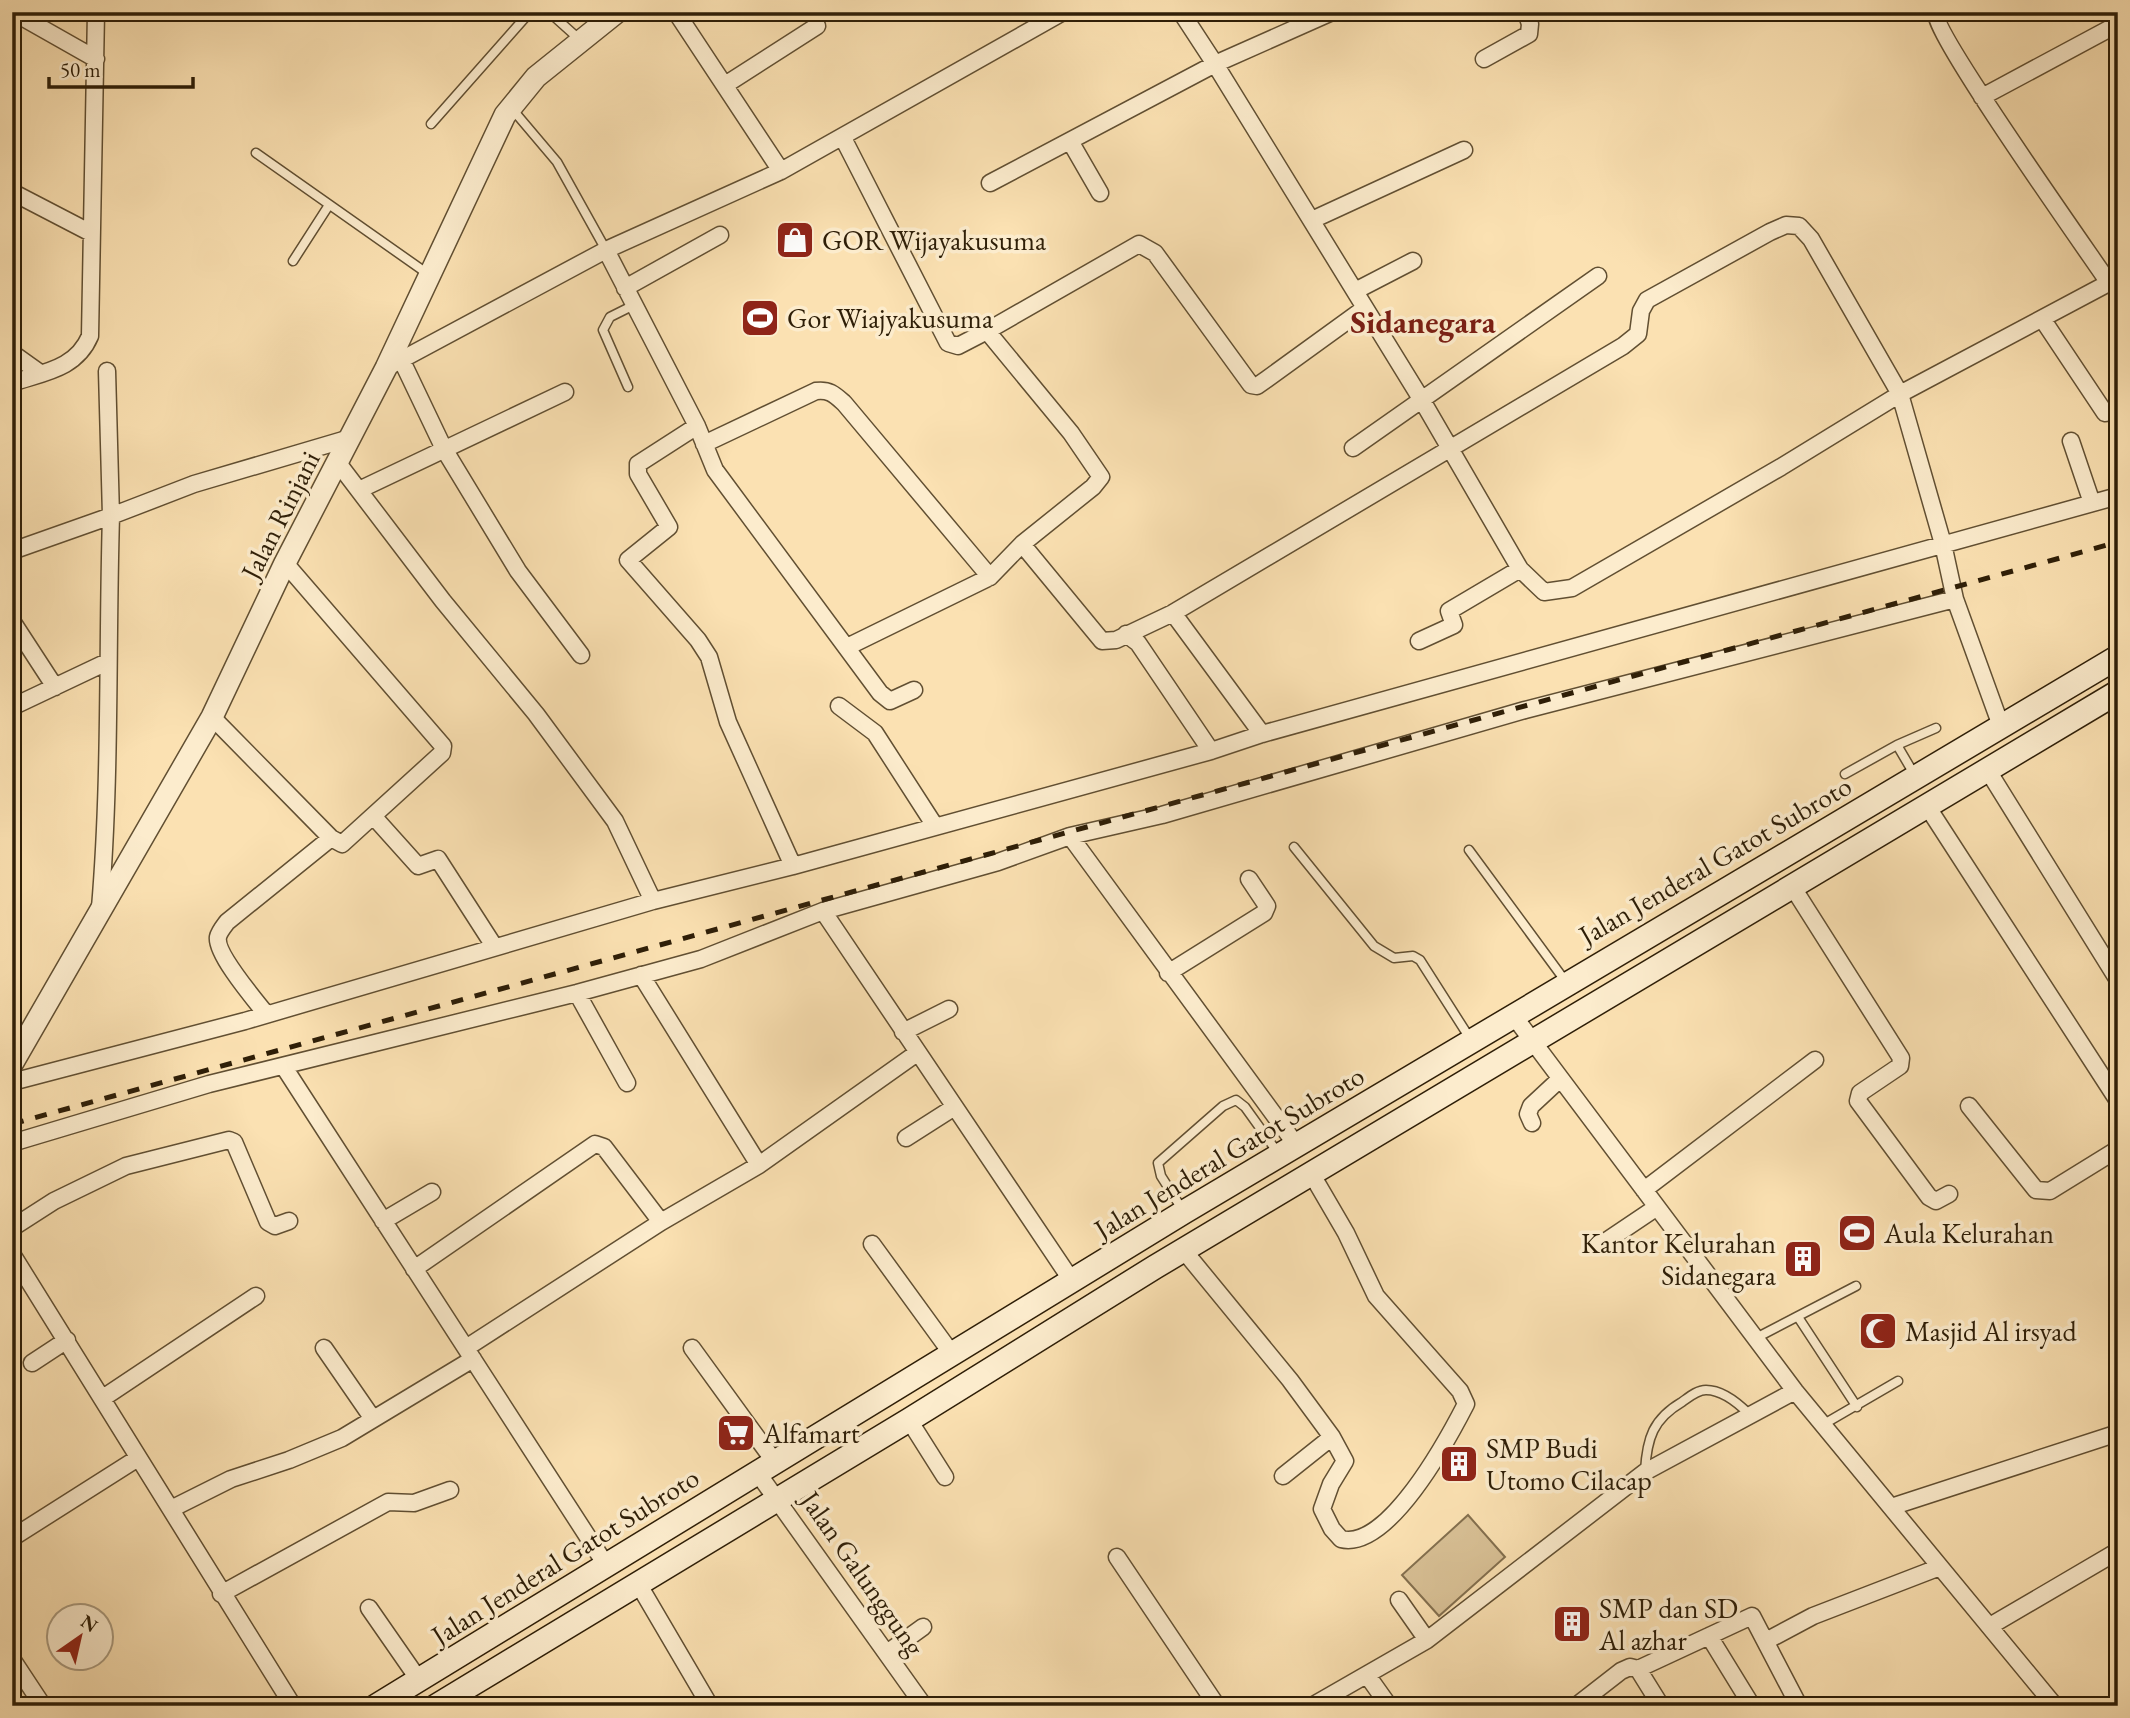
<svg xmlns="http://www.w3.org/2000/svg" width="2130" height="1718" viewBox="0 0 2130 1718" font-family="'EB Garamond',serif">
<rect width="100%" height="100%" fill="#fbe1b2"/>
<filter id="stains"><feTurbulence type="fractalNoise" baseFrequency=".00286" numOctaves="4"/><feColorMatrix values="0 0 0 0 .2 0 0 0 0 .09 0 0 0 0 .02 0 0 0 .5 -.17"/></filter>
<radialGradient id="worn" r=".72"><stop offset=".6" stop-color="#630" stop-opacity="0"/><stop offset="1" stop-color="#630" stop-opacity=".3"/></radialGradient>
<path fill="#d8c095" stroke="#836f4e" stroke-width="2" d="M1468 1515 1505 1557 1439 1616 1402 1575Z"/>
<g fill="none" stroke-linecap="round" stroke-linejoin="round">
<defs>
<path id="service" d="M549 12 579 39
M513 110 557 162 606 250
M431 124 530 12
M256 153 428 274
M293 261 329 205
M628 387 603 330 610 317 634 305
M1897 745 1936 728
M1845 774 1897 745 1914 774
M1294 847 1374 946 1394 958 1413 956 1420 960 1471 1040
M1469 850 1566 982
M1182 1209 1161 1176 1158 1163 1223 1106 1236 1100 1245 1107 1278 1153
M1798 1317 1857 1407
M1756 1338 1856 1286
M1824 1424 1898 1381
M1645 1471C1647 1438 1653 1419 1682 1402 1689 1397 1697 1390 1706 1390 1723 1390 1738 1403 1749 1414"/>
<path id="minor" d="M13 12 96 59
M676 12 781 171
M1181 12 1215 64 1332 12
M1936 12C1932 32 2086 249 2109 283
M1484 59 1529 34 1530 24 1526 12
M725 85 817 26
M1982 97 2118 24
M843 138 948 343 958 346 987 331 1071 433 1101 477 1093 487 1022 544 990 577 847 647
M1070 141 1100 193
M990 183 1215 64 1423 402 1520 569 1544 592 1572 588 1781 467 1900 394 2118 278
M12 192 91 233
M1312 220 1464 150
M606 250 697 426 715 470 880 693 890 701 914 690
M625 288 720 235
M1355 291 1413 261
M2043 320 2105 413
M987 331 1139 244 1155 253 1251 385 1257 386 1267 379 1365 308
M12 353 40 373
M402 361 444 449 518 571 581 655
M386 368 606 250 781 171 1063 12
M107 371 111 516 194 484 350 438
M12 383C44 372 76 369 90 336L96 12
M697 426 638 464V474L669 527 628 560 698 640 709 657 728 722 793 866
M2071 441 2092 503
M704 444 816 391C829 389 835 395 844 403L990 577
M1353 448 1598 276
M338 463 443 601 536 714 615 821 653 901
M359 490 565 392
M1022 544 1102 641 1116 640 1173 613 1262 734
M12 551 111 516C107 647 111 778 100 908
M1173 613 1623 346 1638 334 1641 311 1647 300 1770 232 1786 225 1799 226 1811 239 1900 394 1943 544 1955 599 2001 726
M12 621 55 687
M1126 634 1138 643 1211 751
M1419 641 1454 625 1449 611 1520 569
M839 706 875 733 935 826
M12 707 107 662
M212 717 331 838 342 844 442 753 443 746 285 563
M1987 769 2118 980
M1927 806 2118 1101
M374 817 418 866 438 859 494 946
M1070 836 1297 1146
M1792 886 1901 1058 1900 1066 1860 1093 1858 1101 1929 1197 1936 1201 1949 1194
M823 911 1072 1281
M1168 973 1264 913 1267 906 1249 879
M641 975 759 1165
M577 993 627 1083
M266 1014C255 1000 215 953 218 937 219 932 224 926 227 922L331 838
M1513 1015 1795 1391 2055 1706
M903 1032 949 1009
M284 1067 606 1565
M12 1082 245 1021 653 901 793 866 1211 751 1262 734 2118 496
M1969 1106 2036 1190 2050 1191 2118 1149
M1532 1123 1528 1114 1531 1106 1560 1079
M906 1138 953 1108
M12 1143 209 1084 577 993 701 959 823 911 998 862 1070 836 1162 815 1525 710 1955 599
M1644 1190 1815 1060
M383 1221 432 1192
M12 1228 54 1201 126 1166 229 1140 234 1142 268 1222 275 1226 289 1221
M872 1244 952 1354
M1599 1246 1657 1207
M1185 1252 1290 1380 1332 1437 1345 1461 1331 1484 1322 1509 1332 1529 1341 1539C1388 1551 1448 1439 1466 1404L1460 1391 1376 1296 1346 1233 1311 1173
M12 1254 293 1706
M414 1269 595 1144 604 1147 661 1222
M324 1348 373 1419
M466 1348 661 1222 759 1165 917 1053
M692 1348 774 1461
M32 1363 67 1340
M103 1398 256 1296
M909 1420 945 1477
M757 1472 924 1706
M1283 1476 1332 1437
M1891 1507 2118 1433
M171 1509 231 1479 289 1460 342 1438 473 1359
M12 1538 138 1458
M1117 1557 1217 1706
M639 1585 710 1706
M221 1594 388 1502 414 1503 450 1490
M1399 1600 1427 1640
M369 1608 419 1680
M1990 1626 2118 1551
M1709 1636 1752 1706
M1766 1641 1813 1616 1940 1567
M887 1653 923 1627
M12 1659 43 1706
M1638 1669 1661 1706
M1367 1675 1389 1706
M1312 1706 1427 1640 1645 1472 1795 1391
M1576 1706 1621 1671 1630 1667 1638 1669 1752 1616 1799 1706"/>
<path id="tertiary" d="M12 1064 212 717 285 563 386 368 505 115 536 77 617 12"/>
<path id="secondary" d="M376 1706 1184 1212 2118 657
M436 1706 909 1420 1155 1267 2118 692"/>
</defs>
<use href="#service" stroke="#614f32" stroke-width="11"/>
<use href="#minor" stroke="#614f32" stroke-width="19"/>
<use href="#tertiary" stroke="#614f32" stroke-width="24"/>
<use href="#secondary" stroke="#2e1e07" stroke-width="26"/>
<use href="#service" stroke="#fceccd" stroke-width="8"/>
<use href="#minor" stroke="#fceccd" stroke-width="16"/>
<use href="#tertiary" stroke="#fceccd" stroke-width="21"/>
<use href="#secondary" stroke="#fceccd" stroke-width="23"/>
<path stroke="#2e1e07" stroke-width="5" stroke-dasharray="12 12" stroke-linecap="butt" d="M12 1124 2118 542"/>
</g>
<defs>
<symbol id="shop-square" viewBox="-11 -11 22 22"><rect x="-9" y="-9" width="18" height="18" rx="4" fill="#8f2418" stroke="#fceccd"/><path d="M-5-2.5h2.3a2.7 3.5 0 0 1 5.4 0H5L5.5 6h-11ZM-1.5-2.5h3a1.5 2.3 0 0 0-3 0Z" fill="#fff"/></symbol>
<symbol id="stadium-square" viewBox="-11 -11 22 22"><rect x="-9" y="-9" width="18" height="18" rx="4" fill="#8f2418" stroke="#fceccd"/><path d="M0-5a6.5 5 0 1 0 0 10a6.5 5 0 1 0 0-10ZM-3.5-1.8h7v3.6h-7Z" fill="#fff"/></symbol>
<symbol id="building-square" viewBox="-11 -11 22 22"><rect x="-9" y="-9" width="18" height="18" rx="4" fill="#8f2418" stroke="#fceccd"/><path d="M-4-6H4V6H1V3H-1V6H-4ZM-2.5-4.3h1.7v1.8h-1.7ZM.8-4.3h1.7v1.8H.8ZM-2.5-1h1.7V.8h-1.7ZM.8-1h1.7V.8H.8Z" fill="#fff"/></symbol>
<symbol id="mosque-square" viewBox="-11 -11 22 22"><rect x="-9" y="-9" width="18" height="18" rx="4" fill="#8f2418" stroke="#fceccd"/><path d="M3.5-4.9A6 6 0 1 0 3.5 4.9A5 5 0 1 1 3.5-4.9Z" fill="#fff"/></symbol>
<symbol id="supermarket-square" viewBox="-11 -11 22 22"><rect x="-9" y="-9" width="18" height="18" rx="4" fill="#8f2418" stroke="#fceccd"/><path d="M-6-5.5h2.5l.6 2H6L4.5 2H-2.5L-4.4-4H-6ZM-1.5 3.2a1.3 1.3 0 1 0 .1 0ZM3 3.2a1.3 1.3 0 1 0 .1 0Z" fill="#fff"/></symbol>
</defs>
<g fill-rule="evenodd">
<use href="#shop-square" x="773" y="218" width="44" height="44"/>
<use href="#stadium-square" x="738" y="296" width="44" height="44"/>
<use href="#stadium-square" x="1835" y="1211" width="44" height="44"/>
<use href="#building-square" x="1781" y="1237" width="44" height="44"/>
<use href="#mosque-square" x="1856" y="1309" width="44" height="44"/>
<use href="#supermarket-square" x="714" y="1411" width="44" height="44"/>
<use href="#building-square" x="1437" y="1442" width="44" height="44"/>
<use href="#building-square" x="1550" y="1602" width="44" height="44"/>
</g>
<g text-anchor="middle" stroke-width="7" stroke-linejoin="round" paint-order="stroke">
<g font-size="28" fill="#2e1e07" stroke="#fceccd" text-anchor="start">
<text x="822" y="250">GOR Wijayakusuma</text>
<text x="787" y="328">Gor Wiajyakusuma</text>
<text x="1884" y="1243">Aula Kelurahan</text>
<text x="1776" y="1253" text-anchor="end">Kantor Kelurahan<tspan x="1776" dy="32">Sidanegara</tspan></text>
<text x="1905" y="1341">Masjid Al irsyad</text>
<text x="763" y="1443">Alfamart</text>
<text x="1486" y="1458">SMP Budi<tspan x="1486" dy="32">Utomo Cilacap</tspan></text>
<text x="1599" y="1618">SMP dan SD<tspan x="1599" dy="32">Al azhar</tspan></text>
</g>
<g font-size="28" fill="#2e1e07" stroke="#fceccd">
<text transform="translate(280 515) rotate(-63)" y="10">Jalan Rinjani</text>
<text transform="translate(1715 860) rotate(-30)" y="10">Jalan Jenderal Gatot Subroto</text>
<text transform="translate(1229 1152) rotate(-31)" y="10">Jalan Jenderal Gatot Subroto</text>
<text transform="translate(565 1556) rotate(-32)" y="10">Jalan Jenderal Gatot Subroto</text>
<text transform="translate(863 1573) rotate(55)" y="10">Jalan Galunggung</text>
</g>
<g font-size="32" font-weight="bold" fill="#7a1f14" stroke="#fceccd">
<text x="1423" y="333">Sidanegara</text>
</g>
</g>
<rect width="2130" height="1718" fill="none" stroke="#fbe1b2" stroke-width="42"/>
<rect x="14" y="14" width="2102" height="1690" fill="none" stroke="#2e1e07" stroke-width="3.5"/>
<rect x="21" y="21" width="2088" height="1676" fill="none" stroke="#2e1e07" stroke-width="2"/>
<g transform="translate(80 1637) rotate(34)"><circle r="33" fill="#fceccd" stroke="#aa9a7e" stroke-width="2"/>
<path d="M0-5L12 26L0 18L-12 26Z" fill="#8f2418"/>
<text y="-10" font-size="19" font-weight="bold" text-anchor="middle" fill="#2e1e07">N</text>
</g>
<path d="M49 77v10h144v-10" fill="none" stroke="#2e1e07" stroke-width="3.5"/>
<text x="60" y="77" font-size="21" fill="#2e1e07" stroke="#fceccd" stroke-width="5" paint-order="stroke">50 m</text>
<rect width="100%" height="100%" filter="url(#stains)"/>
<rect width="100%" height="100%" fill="url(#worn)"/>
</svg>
